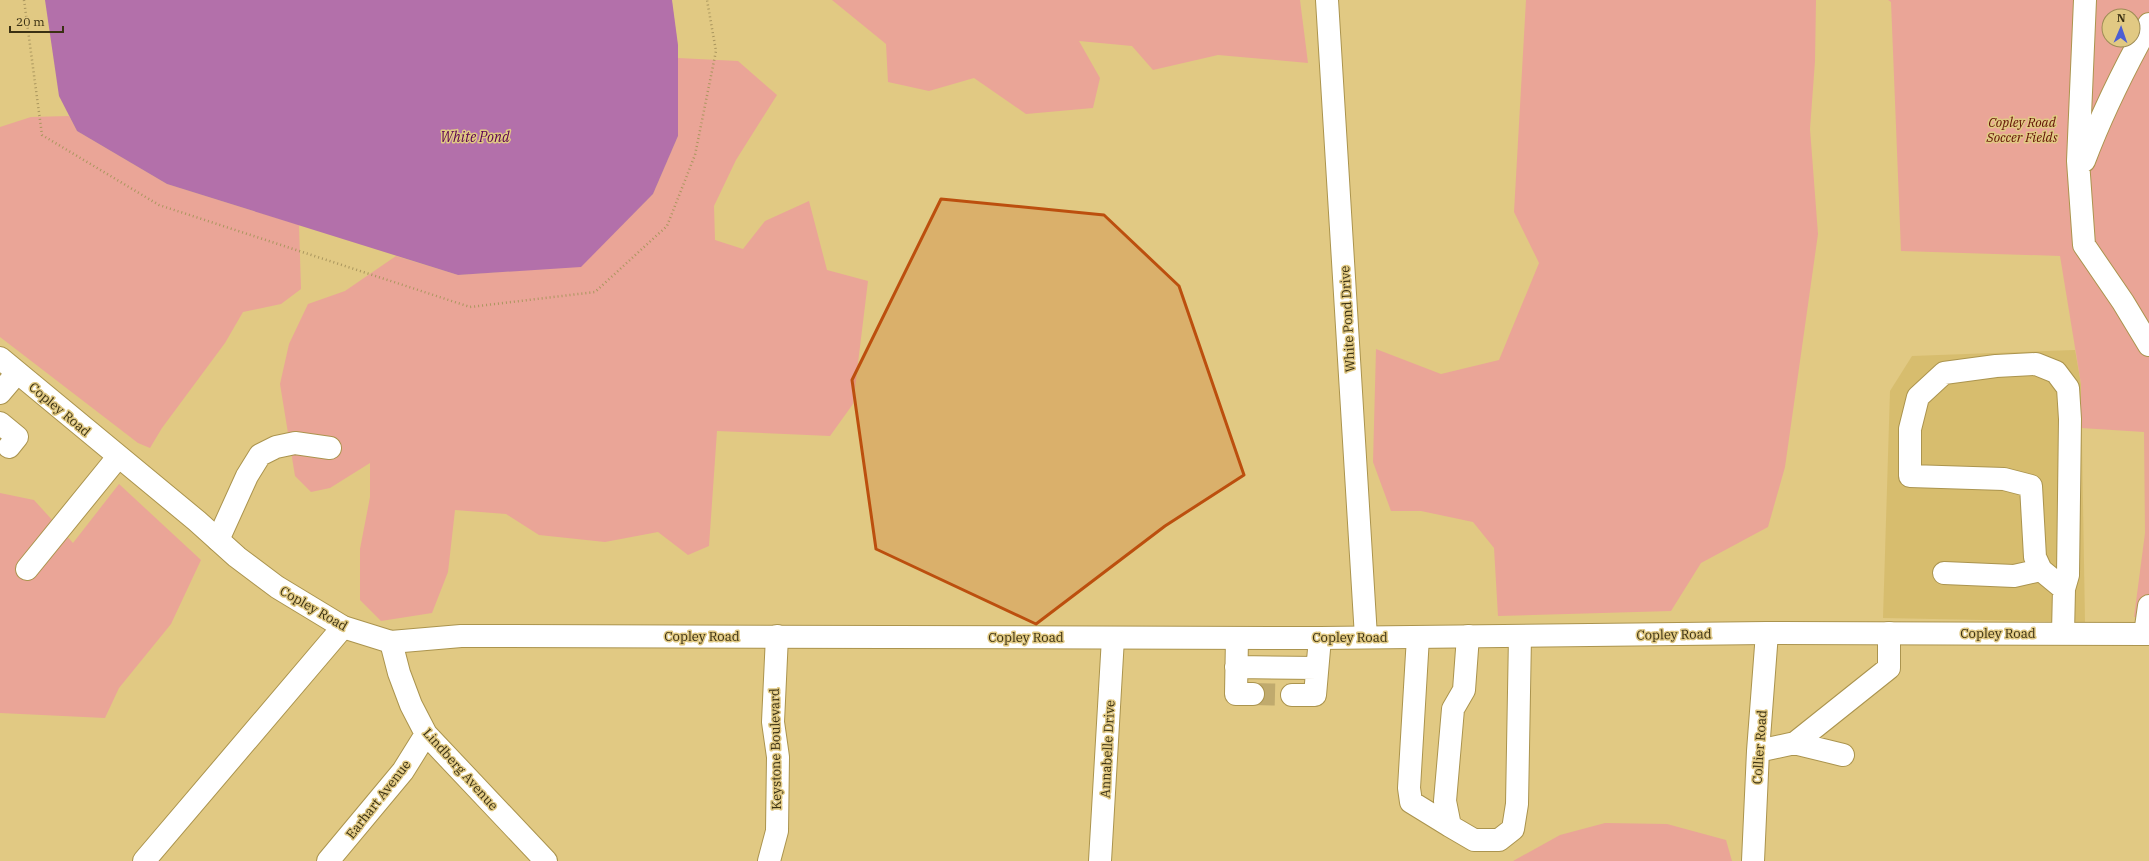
<svg xmlns="http://www.w3.org/2000/svg" width="2149" height="861" viewBox="0 0 2149 861" font-family="'IBM Plex Serif',serif">
<rect width="100%" height="100%" fill="#e1c983"/>
<path fill="#d7bd6e" d="M2075 350 2081 384 2085 622 1883 618 1890 391 1912 356Z"/>
<path fill="#eaa597" fill-rule="evenodd" d="M832 0H1300L1308 63 1218 55 1153 70 1132 46 1079 41 1100 78 1093 108 1026 114 974 78 929 91 888 82 886 44Z
M1526 0H1816L1815 61 1810 129 1818 234 1785 467 1768 527 1701 563 1671 611 1498 616 1494 548 1473 522 1421 511H1391L1373 462 1376 349 1441 374 1499 360 1539 263 1514 212Z
M1888 0H2149V617H2134L2145 533 2144 432 2081 428V384L2060 256 1901 251 1891 2ZM2109 16H2133V40H2109Z
M678 58 738 61 777 95 736 160 714 206 715 240 743 249 765 221 809 201 827 270 868 281 853 404 830 436 717 431 709 546 688 555 658 532 605 542 539 535 506 514 455 510 448 572 432 613 381 621 360 600V549L370 497V463L330 488 311 492 295 476 280 384 289 344 308 304 345 291 396 256 458 275 581 266 653 194 678 136Z
M69 116 77 131 167 184 299 225 301 289 281 304 243 312 225 343 162 428 150 448 138 443 0 337V127L31 117Z
M119 484 201 560 171 624 119 688 105 718 0 713V493L34 500 73 543Z
M1605 823 1667 824 1726 840 1732 861H1513L1560 835Z"/>
<path fill="#b370aa" d="M45 0H672L678 45V136L653 194 581 267 458 275 167 184 77 131 59 96Z"/>
<g fill="none" stroke-linecap="round" stroke-linejoin="round">
<path stroke="#c0aa6d" stroke-width="22" stroke-dasharray="22 11" stroke-linecap="butt" d="M1253 694 1292 695"/>
<defs>
<path id="minor" d="M1327 0 1366 637
M2085 0 2078 161 2084 245 2123 302 2149 345
M2084 161C2102 113 2124 69 2149 24
M0 393 17 373
M0 423 17 437 9 447
M218 540 247 476 260 455 276 447 295 443 330 448
M27 569 118 457
M1944 573 2014 576 2041 570
M2063 633 2064 589 2068 575 2070 419 2068 388 2056 372 2036 364 1996 366 1944 373 1918 397 1910 429V476L2004 479 2031 486 2035 557 2041 570 2064 589
M2145 634 2149 606
M1468 636 1464 690 1453 709 1445 801 1450 826 1474 840H1499L1513 829 1517 804 1520 636
M1418 637 1409 788 1411 802 1450 826
M1237 638 1236 694H1253
M391 642 399 673 411 705 426 734 546 861
M1236 667 1317 668
M1292 695H1315L1320 638
M1794 743 1843 755
M1758 751 1795 743 1889 668V633
M144 861 343 627
M328 861 403 771 426 734
M769 861 777 831 778 757 773 722 777 636
M1100 861 1113 638
M1753 861 1758 751 1767 633"/>
<path id="major" d="M0 358 197 521 237 557 277 587 343 627 391 642 461 636 1320 638 1767 633 2149 634"/>
</defs>
<use href="#minor" stroke="#ab944e" stroke-width="24"/>
<use href="#major" stroke="#ab944e" stroke-width="24"/>
<path stroke="#aa965e" stroke-width="2.5" stroke-dasharray="1 3" stroke-linecap="butt" d="M24 0 42 135 159 205 470 307 595 292 667 226 695 155 716 51 707 0"/>
<use href="#minor" stroke="#fff" stroke-width="22"/>
<use href="#major" stroke="#fff" stroke-width="22"/>
</g>
<path fill="#bc4f0e" fill-opacity="0.2" stroke="#bc4f0e" stroke-width="3" stroke-linejoin="round" d="M941 199 1104 215 1179 286 1244 475 1165 526 1036 624 876 549 852 380Z"/>
<g text-anchor="middle" stroke-width="3" stroke-linejoin="round" paint-order="stroke">
<g font-size="13" font-style="italic" fill="#5f0e02" stroke="#e1c983">
<text x="2022" y="127">Copley Road<tspan x="2022" dy="15">Soccer Fields</tspan></text>
</g>
<g font-size="13" fill="#3a3013" stroke="#e1c983">
<text transform="translate(1347 319) rotate(-93)" y="5">White Pond Drive</text>
<text transform="translate(60 409) rotate(40)" y="5">Copley Road</text>
<text transform="translate(314 608) rotate(30)" y="5">Copley Road</text>
<text x="1998" y="638">Copley Road</text>
<text transform="translate(1674 634) rotate(-1)" y="5">Copley Road</text>
<text x="702" y="641">Copley Road</text>
<text x="1026" y="642">Copley Road</text>
<text x="1350" y="642">Copley Road</text>
<text transform="translate(1759 747) rotate(-86)" y="5">Collier Road</text>
<text transform="translate(775 749) rotate(-91)" y="5">Keystone Boulevard</text>
<text transform="translate(1107 749) rotate(-87)" y="5">Annabelle Drive</text>
<text transform="translate(461 769) rotate(48)" y="5">Lindberg Avenue</text>
<text transform="translate(378 799) rotate(-52)" y="5">Earhart Avenue</text>
</g>
<g font-size="14" font-style="italic" fill="#5a0153" stroke="#e1c983">
<text x="475" y="142">White Pond</text>
</g>
</g>
<g transform="translate(2121 28) rotate(2)"><circle r="19" fill="#e1c983" stroke="#9e8c56"/>
<path d="M0-3L7 15L0 10L-7 15Z" fill="#4c5ed3"/>
<text y="-6" font-size="11" font-weight="bold" text-anchor="middle" fill="#3a3013">N</text>
</g>
<path d="M10 26v6h53v-6" fill="none" stroke="#3a3013" stroke-width="2"/>
<text x="16" y="26" font-size="12" fill="#3a3013" stroke="#e1c983" stroke-width="3" paint-order="stroke">20 m</text>
</svg>
